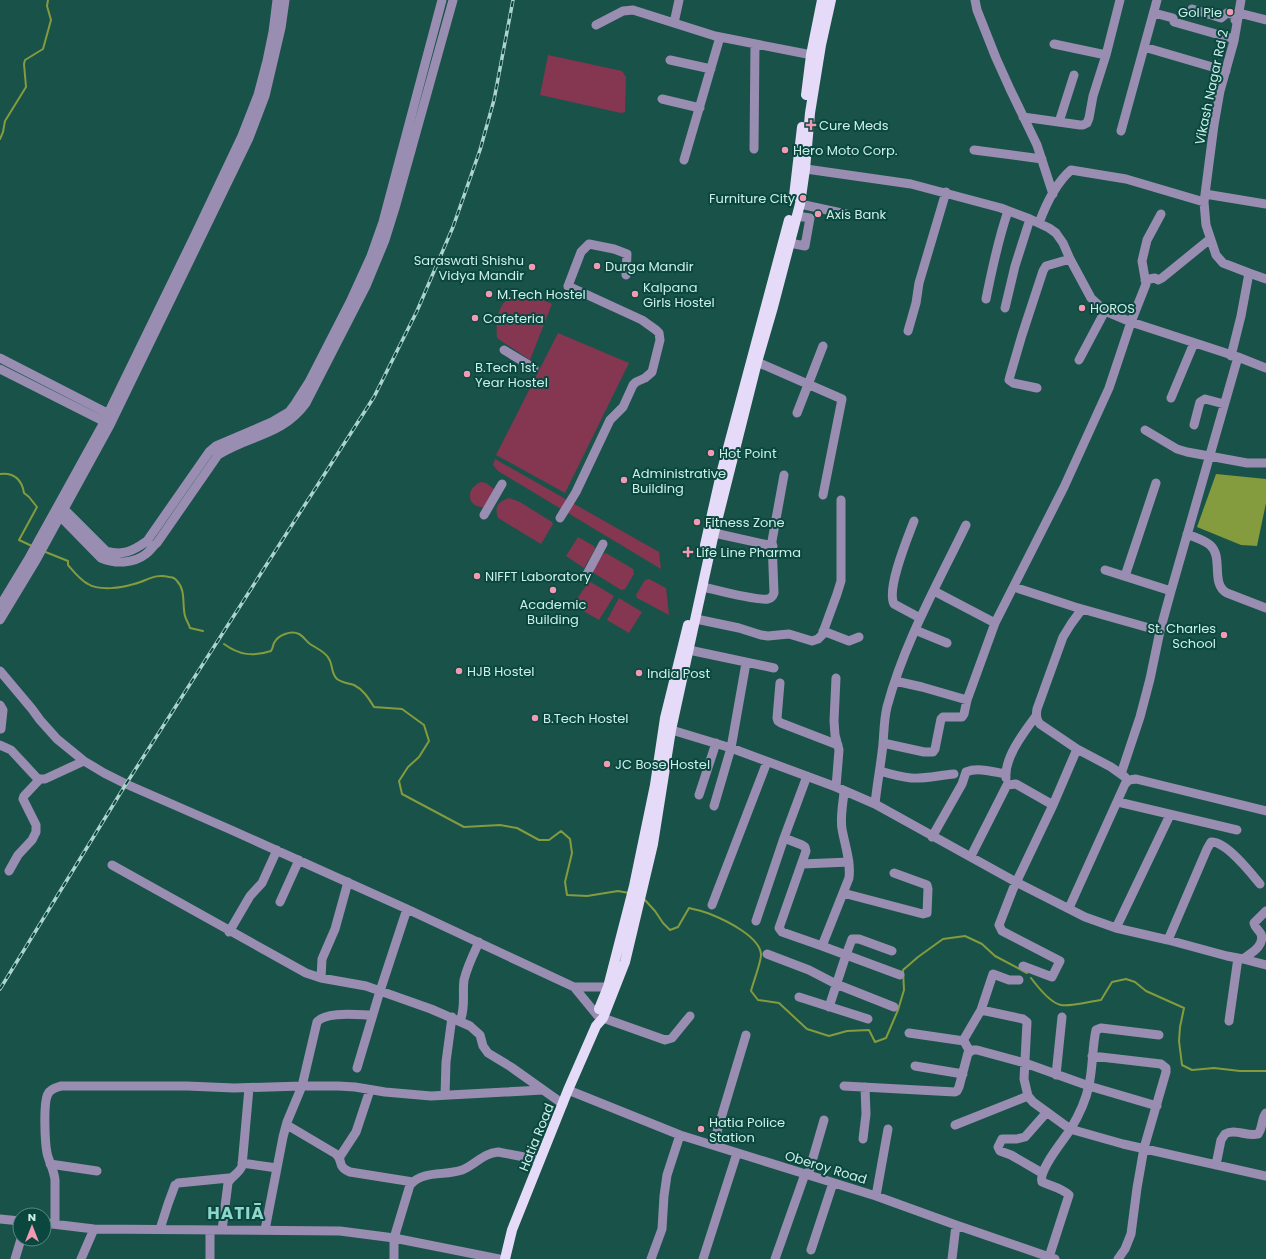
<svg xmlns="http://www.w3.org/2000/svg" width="1266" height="1259" viewBox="0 0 1266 1259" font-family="Poppins,sans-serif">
<rect width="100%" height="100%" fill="#195249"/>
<path fill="#853650" d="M548 55 622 71 626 77 625 112 621 113 540 95Z
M524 291 552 304 530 360 497 338C495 315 499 298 524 291Z
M558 333 629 363 565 493 496 455Z
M495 459 659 552 661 569 498 471 493 465Z
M481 482 486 483 494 489 486 507C467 509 464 489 481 482Z
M509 498 520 502 552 522 553 524 541 544 498 518C494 506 498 502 509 498Z
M578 537 594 546 595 549 584 568 566 556Z
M606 553 633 569 634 574 625 589 621 590 594 573 593 570 603 554Z
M649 579 666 588 669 615 637 598 636 595 645 580Z
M589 581 614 596 599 620 573 605Z
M619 598 642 612 629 633 607 620Z"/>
<path fill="#849b3e" d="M1216 474 1266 479V503L1257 546 1241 545 1197 527Z"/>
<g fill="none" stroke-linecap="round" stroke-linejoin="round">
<path stroke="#849b3e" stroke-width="2" d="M0 139 3 132 5 121 26 87 24 64 25 60 43 49 51 20 47 6 48 0
M0 474C14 472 22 480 24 493L29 497 37 507 19 540 32 546
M43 551 68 561V565C74 572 80 580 88 584 99 591 122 588 134 584 147 581 155 573 169 577 172 577 175 578 177 581 186 590 182 605 185 616 186 620 189 624 190 628L203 631
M224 644C239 655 253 657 271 651 273 648 273 645 274 643 278 635 291 630 299 634 303 636 306 641 310 644 316 648 326 652 329 659 333 665 331 674 337 679 342 683 348 683 354 685 364 690 369 699 374 707L402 709 424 725 429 741 419 757 408 767 399 781 402 794 464 827 500 825 517 828 539 840H549L561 831 570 839 572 853 565 882 567 895 587 896 618 891 629 893
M644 899 655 911 663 923 670 930 678 927 689 908C696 910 703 911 710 914 725 920 761 937 761 955 761 962 753 983 751 991L758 1000 779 1003 807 1029 829 1036 847 1031 869 1030 875 1042 886 1038 898 1010 904 990 903 970 918 957 943 939 965 936 982 944 995 956 1027 973
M1031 978C1037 986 1050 1003 1061 1005 1069 1007 1092 1001 1101 1000L1112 982 1126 979 1135 982 1146 991 1184 1008 1180 1027 1179 1041 1182 1065 1192 1070 1214 1068 1240 1071H1266"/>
<path stroke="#9a8db2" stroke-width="9" d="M975 0 977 10 996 58 1010 89 1037 145 1053 194
M1192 9 1221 18 1227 13 1236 15 1235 20 1236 21
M1154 13 1173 18 1174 22 1234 39
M1239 13 1266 20
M674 23 679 0
M596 25 623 11 633 10 715 36 817 56
M1054 44 1106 55
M1144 47 1226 71
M670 60 711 69
M662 99 700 108
M1023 117 1080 125H1083L1087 123 1089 118 1093 96 1106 55 1120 0
M1059 122 1074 75
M1121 131 1157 0
M754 149 755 44
M974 150 1042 159
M684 160 720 37
M799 168 911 184 1001 208 1030 219 1049 228 1056 233 1063 243 1070 259 1091 298 1105 311 1131 322 1238 357 1266 368
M1205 194 1266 204
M800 204 846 214
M1039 223C1046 204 1056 183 1071 170L1126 179 1204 202
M790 243 805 246 810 218 797 216
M1249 273 1266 279
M1145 280 1155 278 1158 280 1162 278 1210 239
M986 299C992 269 998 240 1008 211
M1005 308 1015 266 1030 219
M908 331 916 303 919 283 946 192
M504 350 534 368
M1231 356 1241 316 1249 273 1223 263 1216 255 1206 225 1204 202 1214 125 1220 91 1234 41 1241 0
M0 358 113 416
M1079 360 1105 311
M757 362 842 399 823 495
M0 369 109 424
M1037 388 1013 383 1009 380 1010 376 1022 335 1043 271 1046 266 1070 259
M1171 398 1194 343
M797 413 823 346
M1194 425 1200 402 1205 399 1224 404
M1145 430 1177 449 1187 452 1247 463H1266
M59 504 106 551C123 556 133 551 147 541L209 452 216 446 272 422 289 412 295 404 309 382 350 302 371 256 383 222 442 0
M55 511 101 558C115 564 133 564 146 554 150 551 153 546 157 543L218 455C249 435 282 436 306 403L366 286 385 240 395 208 453 0
M484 515 502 484
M560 518 576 492 610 420 623 407 633 385 636 382 645 378 652 372 660 340 659 333 656 330 642 320 568 286 581 252 589 244 614 249 627 254 626 275
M914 521C908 537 886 589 894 604L920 618
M714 533 773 546
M1187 534C1194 537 1204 540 1210 545 1224 557 1210 584 1227 593L1266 608
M1105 570 1171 591
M587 574 603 544
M1125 576 1156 483
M703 587C716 590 756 601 768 599 772 598 773 596 774 593L772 541 784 475
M1014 587 1075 607 1160 631
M934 591 995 623
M0 606 29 558 102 426 195 235 242 136 258 95 267 61 273 32 277 0
M1082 609 1071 624 1063 637 1037 709C1036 715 1036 719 1040 724L1077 749 1111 767 1125 777
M696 619 739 628 761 635 768 636 789 634 812 641 818 639 822 635 837 594 841 581V500
M0 620 35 562 110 425 249 138 265 96 281 28 285 0
M915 630 947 643
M823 631 849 641 859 637
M689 650 774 668
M0 671 32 709 40 720 57 739 84 761 104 773 126 784 229 829 407 909 574 987 597 1015 603 1018 665 1040 672 1038 690 1016
M895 681 922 687 967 700
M780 683 777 718 778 721 781 723 838 745
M0 705 3 710 1 729
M665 728 731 748 836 787 875 804 1016 882 1085 917 1116 928 1168 940 1227 956 1243 959C1251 953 1265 946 1261 934 1259 930 1255 928 1254 923L1266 911
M883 743 924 752H933L935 749 941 719 943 717H962L964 714 967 700 995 623 1064 487 1109 388 1131 322 1146 284 1142 261 1147 240 1161 214
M0 745 11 750 37 778 40 779H45L84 761
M880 771C890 774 900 777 911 778 925 779 940 775 954 774
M1121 774 1140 717 1150 679 1160 631 1171 591 1238 357
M1006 778C1004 758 1024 732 1036 716
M836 787 839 750 835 735 834 721 836 678
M699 795 716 743
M1118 802 1237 830
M875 804C877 784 881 764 883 744 884 732 884 719 887 707 904 643 937 585 966 525
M714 806 731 748 746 663
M932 837 962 784 966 772C978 767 993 772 1006 774
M784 838 802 845 805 847 806 851 779 928 782 932 822 946 849 878C851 861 845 846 842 829 840 817 843 804 844 792
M971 856 1007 785 1016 784 1053 805
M802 864 849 862
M112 865 306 973 321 978 366 986 431 1009 470 1026 480 1035 483 1046 488 1053 511 1067 563 1104
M9 871 18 855 32 840 36 832V825L23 799 24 796 40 779
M843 893 923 914 927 913 928 889 927 885 894 873
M280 902 299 860
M712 905 767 762
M1069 908 1125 784 1129 780 1136 779 1266 811
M756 921 784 838 807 776
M1116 928 1170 815
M229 932 250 896 262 883 277 850
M1168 940 1207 849 1211 842C1226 841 1251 873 1260 884
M822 946 900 975
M767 954 809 970 836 984 894 1007
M1243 959 1266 965
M1023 966 1052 977 1060 961 1002 931 999 925 1013 889 1053 805 1077 749
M321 978 322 959 335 929 348 882
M574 987H608L614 988
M799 997 868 1019
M829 1007 846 955 852 939H859L892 951
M981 1010 1023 1019 1027 1022 1024 1079 1028 1096 1033 1102 1070 1129 1123 1144 1266 1176
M460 1021C466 1007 462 994 464 980 467 967 473 955 479 942
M1229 1021 1238 958
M909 1033 964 1041
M970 1052 964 1041V1039L981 1010 993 974 1009 980H1019
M1092 1056 1161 1064 1166 1068V1072L1144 1148 1137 1188 1131 1234 1125 1249 1118 1259
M915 1066 963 1074
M357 1068 380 991 407 909
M1056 1075 1062 1017
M844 1086 955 1092 957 1091 959 1087 968 1053 973 1050H977L1025 1063 1089 1086 1157 1106
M568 1090 680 1135 876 1196 956 1225 1055 1259
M445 1095 446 1062 452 1017
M287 1125 336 1154C344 1161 336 1166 350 1172L413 1182
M955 1125 1028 1096
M863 1139 866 1114 865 1087
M713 1145 746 1035
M339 1158 356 1132 370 1090
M242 1163 277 1168
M50 1164 97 1171
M1216 1165 1221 1140 1225 1134C1235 1128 1247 1137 1258 1134 1263 1128 1261 1119 1266 1113
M1042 1173 1011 1155 1000 1151 998 1147 1002 1139H1017L1025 1137 1047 1112
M808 1175 824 1120
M178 1183 229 1178
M876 1196 888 1129
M0 1219 20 1221
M44 1223 94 1229 340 1231 394 1238 499 1259
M55 1224V1180C54 1170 49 1162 47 1153 45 1143 43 1102 48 1094 50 1089 56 1088 61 1086H187L234 1088 302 1086H338L355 1087 385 1092 431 1096 543 1090
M160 1229 168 1204 175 1185
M222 1230 228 1183C231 1176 239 1174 242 1166L249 1088
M265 1230 283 1137 287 1122 302 1086 317 1022C326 1011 359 1015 372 1015
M811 1250 833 1183
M1049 1257 1069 1195C1062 1188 1051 1186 1042 1182 1038 1170 1063 1141 1070 1130 1078 1117 1086 1100 1089 1085 1093 1067 1092 1048 1096 1030L1101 1028 1159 1035
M15 1259 21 1239
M81 1259 94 1229
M210 1259V1230
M394 1259V1238L410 1185C423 1170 445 1176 462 1170 475 1165 483 1153 498 1152L540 1160
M651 1259 662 1229 664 1196 667 1175 680 1135
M703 1259 737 1153
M775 1259 805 1174
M952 1259 956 1225"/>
<path stroke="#e5dbf8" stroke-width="10" d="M806 95 811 55 822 0
M794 196 802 127
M705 545 721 474 789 220
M599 1009 608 987 634 886 655 785 665 718 688 625
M505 1259 512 1230 568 1090 596 1026 603 1018 625 962 653 844 671 730 714 533 757 362 773 307 800 204 805 169 810 113 821 45 831 0"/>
<defs>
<path id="rail" d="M0 989 126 784 374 397 417 311 453 227 480 150 494 100 513 0"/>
</defs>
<use href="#rail" stroke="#add4cc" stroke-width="3.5"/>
<use href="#rail" stroke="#0a473f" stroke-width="2" stroke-dasharray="6" stroke-linecap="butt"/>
</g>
<g fill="#f19ab2" stroke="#0a473f" stroke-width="1.5">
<circle cx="1230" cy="12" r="4"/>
<path d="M809 119h4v4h4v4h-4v4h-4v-4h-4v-4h4z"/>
<circle cx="785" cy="150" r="4"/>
<circle cx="803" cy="198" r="4"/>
<circle cx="818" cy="214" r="4"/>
<circle cx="597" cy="266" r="4"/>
<circle cx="532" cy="267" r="4"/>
<circle cx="489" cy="294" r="4"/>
<circle cx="635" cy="294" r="4"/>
<circle cx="1082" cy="308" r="4"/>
<circle cx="475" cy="318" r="4"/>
<circle cx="467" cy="374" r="4"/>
<circle cx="711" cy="453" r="4"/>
<circle cx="624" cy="480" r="4"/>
<circle cx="697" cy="522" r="4"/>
<path d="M686 546h4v4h4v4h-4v4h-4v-4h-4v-4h4z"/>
<circle cx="477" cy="576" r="4"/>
<circle cx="553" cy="590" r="4"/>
<circle cx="1224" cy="635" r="4"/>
<circle cx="459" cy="671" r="4"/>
<circle cx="639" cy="673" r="4"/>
<circle cx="535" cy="718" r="4"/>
<circle cx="607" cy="764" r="4"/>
<circle cx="701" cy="1129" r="4"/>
</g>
<g text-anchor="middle" stroke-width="4" stroke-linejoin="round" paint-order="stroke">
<g font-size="13" fill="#ccefe8" stroke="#0a473f" text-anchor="start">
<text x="1222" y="17" text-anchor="end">Gol Pie</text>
<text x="819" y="130">Cure Meds</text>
<text x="793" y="155">Hero Moto Corp.</text>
<text x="795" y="203" text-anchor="end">Furniture City</text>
<text x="826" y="219">Axis Bank</text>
<text x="524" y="265" text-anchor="end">Saraswati Shishu<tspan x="524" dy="15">Vidya Mandir</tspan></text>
<text x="605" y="271">Durga Mandir</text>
<text x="643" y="292">Kalpana<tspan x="643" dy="15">Girls Hostel</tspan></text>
<text x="497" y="299">M.Tech Hostel</text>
<text x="1090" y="313">HOROS</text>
<text x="483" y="323">Cafeteria</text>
<text x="475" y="372">B.Tech 1st<tspan x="475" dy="15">Year Hostel</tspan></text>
<text x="719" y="458">Hot Point</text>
<text x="632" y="478">Administrative<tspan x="632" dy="15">Building</tspan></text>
<text x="705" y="527">Fitness Zone</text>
<text x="696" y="557">Life Line Pharma</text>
<text x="485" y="581">NIFFT Laboratory</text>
<text x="553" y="609" text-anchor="middle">Academic<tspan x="553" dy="15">Building</tspan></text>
<text x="1216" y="633" text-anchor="end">St. Charles<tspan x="1216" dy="15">School</tspan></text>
<text x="467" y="676">HJB Hostel</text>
<text x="647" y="678">India Post</text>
<text x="543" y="723">B.Tech Hostel</text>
<text x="615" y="769">JC Bose Hostel</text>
<text x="709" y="1127">Hatia Police<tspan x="709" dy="15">Station</tspan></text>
</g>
<g font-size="13" fill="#ccefe8" stroke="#0a473f">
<text transform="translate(1211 87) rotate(-78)" y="5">Vikash Nagar Rd 2</text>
<text transform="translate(536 1137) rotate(-68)" y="5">Hatia Road</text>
<text transform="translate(826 1167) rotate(17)" y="5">Oberoy Road</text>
</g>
<g font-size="17" font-weight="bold" letter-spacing="1" fill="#8ed7ca" stroke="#0a473f">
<text x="236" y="1219">HATIĀ</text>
</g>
</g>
<g transform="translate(32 1227)"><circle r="19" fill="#0a473f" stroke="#588a83"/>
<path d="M0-3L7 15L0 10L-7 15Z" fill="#f19ab2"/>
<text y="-6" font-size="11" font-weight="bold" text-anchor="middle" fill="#ccefe8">N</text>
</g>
</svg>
